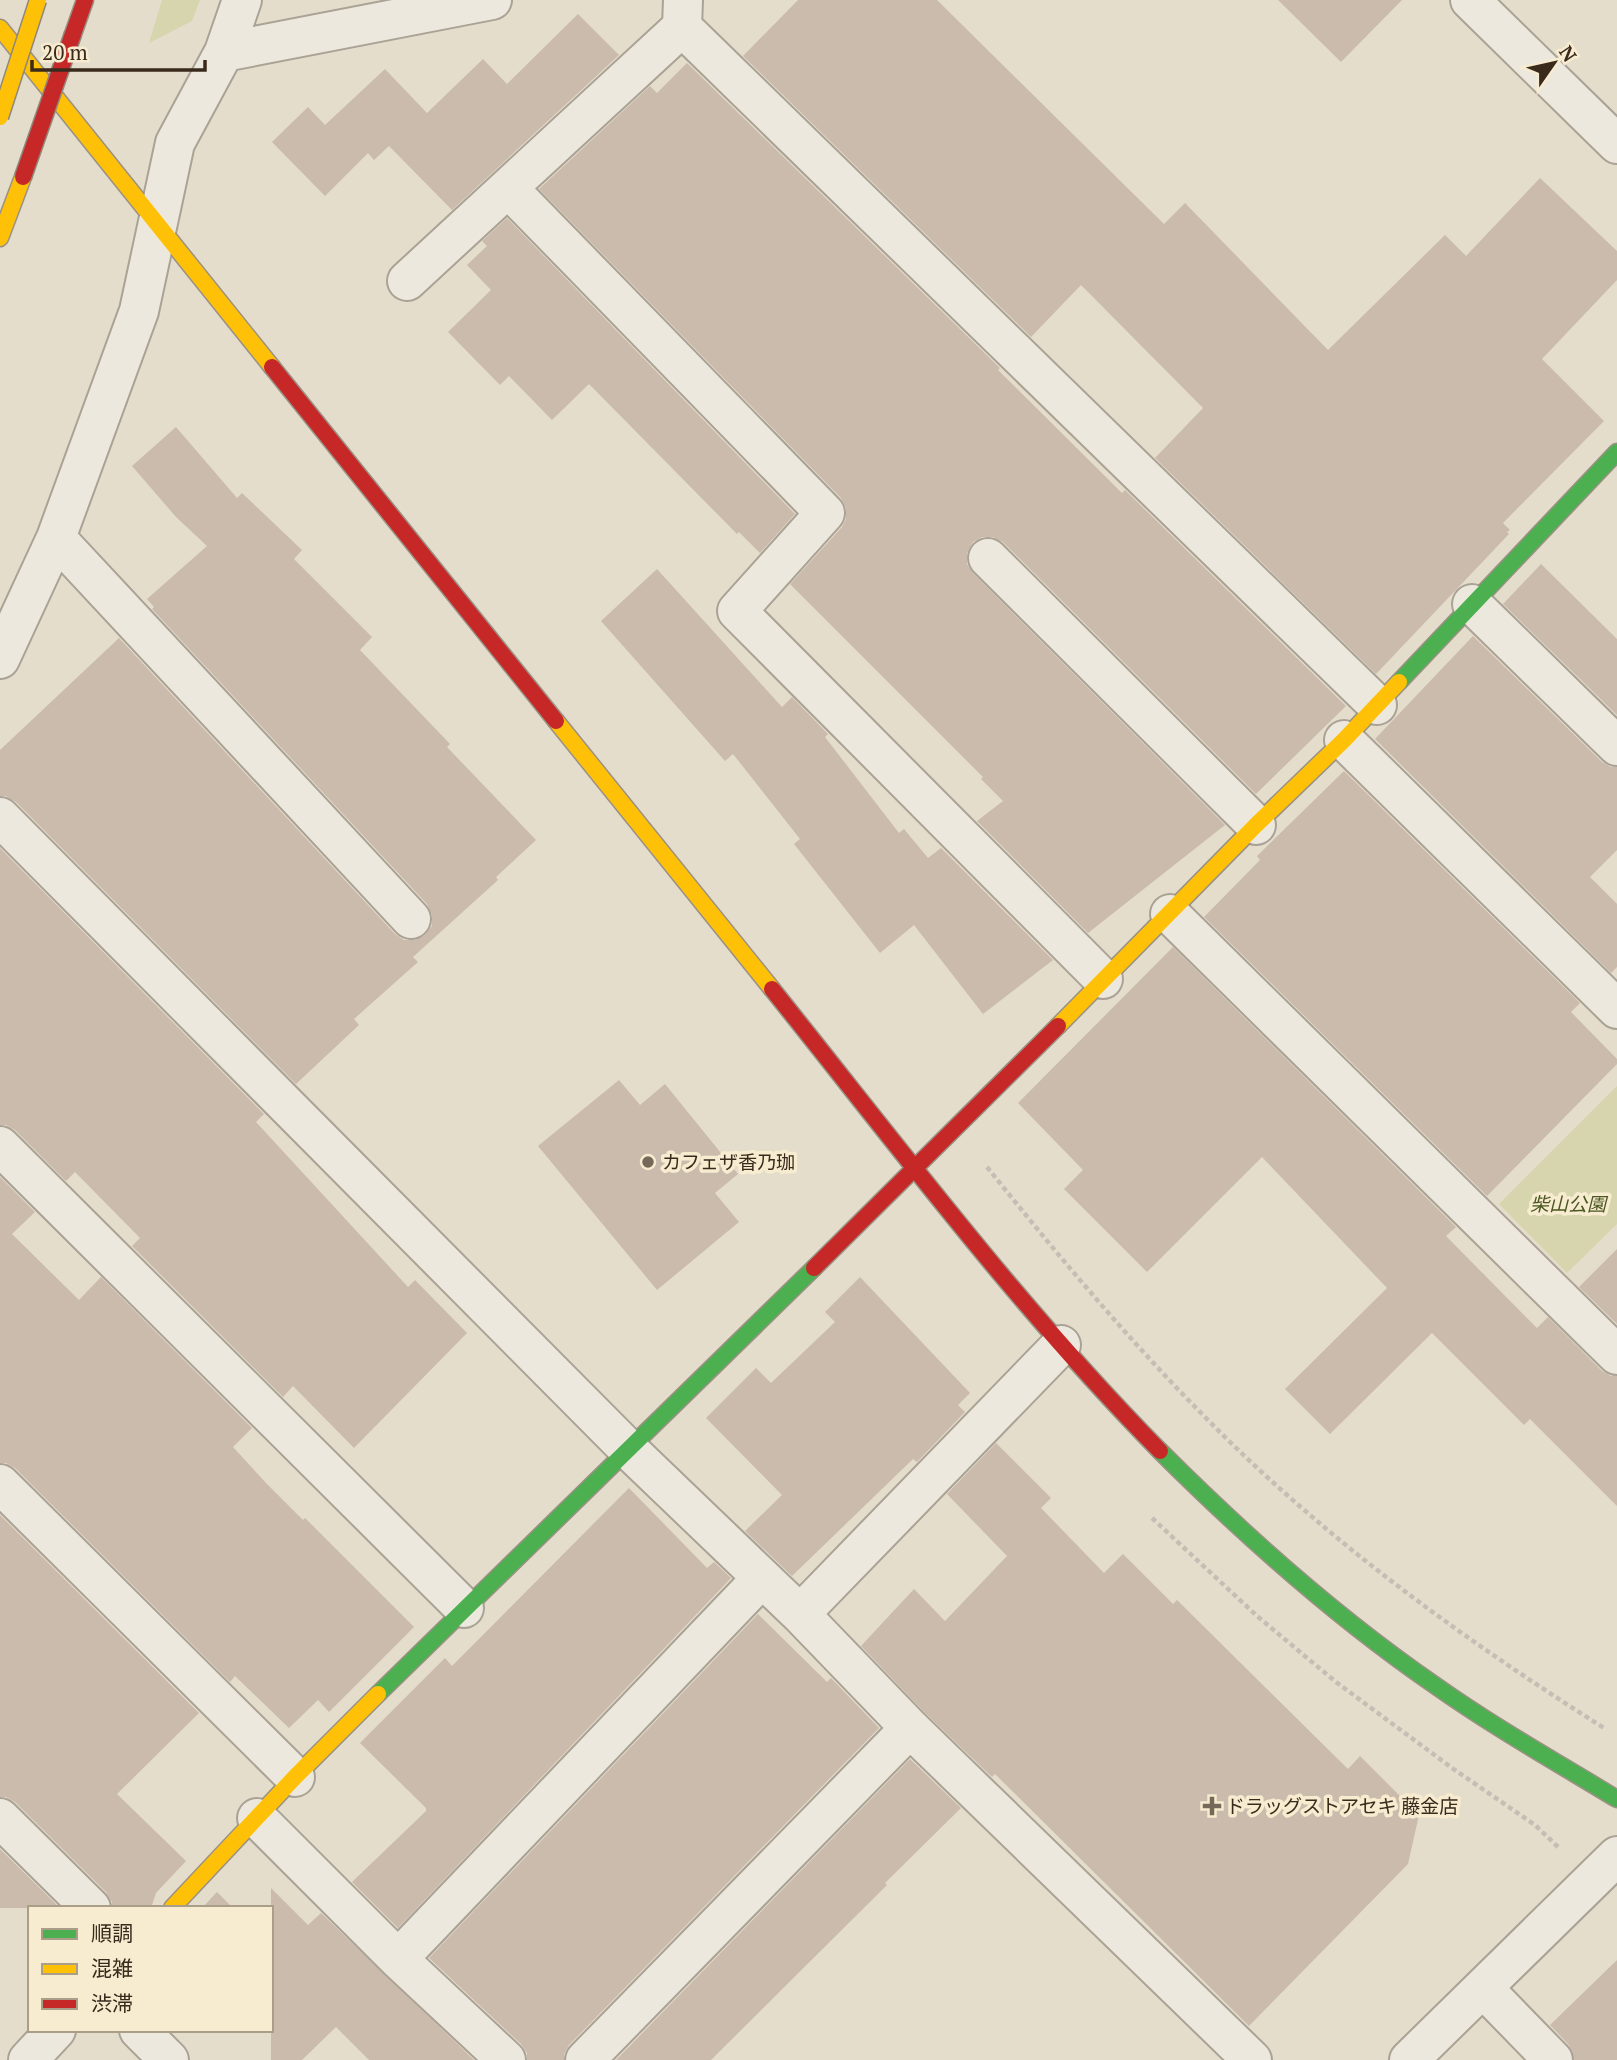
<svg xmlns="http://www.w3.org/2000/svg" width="1617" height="2060" viewBox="0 0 1617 2060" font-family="'PT Serif','Noto Sans JP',serif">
<rect width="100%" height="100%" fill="#e5ddcb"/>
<path fill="#d6d5ad" d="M162 0H200L192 21 149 43Z
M1617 1086V1224L1567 1273 1499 1204Z"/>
<path fill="#cabbac" d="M798 0H937L1164 224 1185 203 1328 350 1445 235 1466 256 1540 178 1617 251V280L1542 359 1604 421 1503 523 1510 530 1507 532 1509 534 1376 674 1155 458 1203 408 1081 285 1031 337 743 56Z
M1278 0H1402L1341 62Z
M578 14 619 55 452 210 389 146 374 160 368 153 325 196 272 142 308 107 325 125 385 69 427 113 483 59 507 84Z
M687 63 1000 368 998 370 1122 493 1125 490 1346 706 1256 794 1003 542 993 537H982L973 542 967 553V564L973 573 1225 825 1088 933 977 821 1003 801 981 779 983 777 790 584 842 527 846 519V508L841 498 539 189 650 86 657 93Z
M507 218 795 514 760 553 739 532 737 534 589 384 552 420 509 376 500 385 448 332 491 290 467 265 487 246 482 241Z
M176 427 237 498 242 493 302 550 294 559 372 637 360 650 450 744 447 747 536 840 496 877 498 880 413 957 418 962 354 1019 359 1025 296 1084 16 802 6 796H0V750L119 638 395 934 404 940H415L425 935 432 926V915L427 904 152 609 154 607 147 599 207 546 176 517 132 466Z
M1541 564 1617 639V715L1503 604Z
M657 569 782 707 792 697 828 734 825 737 899 833 904 829 928 858 941 848 1053 960 983 1014 914 925 880 953 794 844 800 839 733 754 725 761 601 621Z
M1473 636 1602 762 1611 767H1617V850L1590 877 1617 904V967L1611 973 1375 739Z
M1344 771 1580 1003 1571 1012 1617 1059V1064L1487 1196 1204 917 1260 860 1257 856Z
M0 848 264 1114 256 1122 408 1287 415 1280 467 1333 354 1448 293 1386 283 1397 132 1246 140 1238 75 1172 66 1181 15 1130 6 1125H0Z
M1173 947 1456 1227 1446 1236 1519 1310 1537 1328 1548 1317 1602 1371 1611 1376H1617V1506L1530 1419 1524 1425 1432 1333 1330 1434 1285 1389 1387 1288 1262 1157 1147 1272 1064 1189 1083 1170 1018 1103Z
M619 1080 640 1105 665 1084 738 1174 715 1193 739 1222 657 1290 538 1146Z
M0 1177 35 1212 12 1234 79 1300 101 1277 252 1428 233 1447 266 1483 303 1520 305 1518 414 1627 329 1712 318 1700 289 1728 235 1676 230 1682 15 1468 6 1463H0Z
M1617 1249V1324L1579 1287Z
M860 1277 970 1393 958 1405 965 1412 917 1462 913 1459 792 1576 745 1531 782 1495 706 1418 756 1368 771 1383 835 1322 825 1312Z
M996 1443 1051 1498 1041 1508 1104 1573 1123 1554 1173 1604 1177 1600 1348 1769 1360 1756 1419 1815 1408 1864 1249 2026 995 1774 992 1777 925 1713 861 1646 914 1589 945 1621 1007 1556 947 1494Z
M629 1488 707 1568 714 1562 731 1578 398 1928 352 1882 426 1811V1808L360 1743 445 1658 452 1666Z
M0 1515 199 1713 117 1794 186 1861 156 1893 151 1908H112V1902L106 1892 15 1802 6 1797H0Z
M758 1614 827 1682 831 1678 879 1728 569 2045 564 2054V2060H527V2053L521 2044 429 1958Z
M910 1759 961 1808 885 1883 887 1885 711 2060H616Z
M0 1849 60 1908H0Z
M271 1888 308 1925 321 1913 474 2060H369L336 2027 302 2060H271Z
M217 1892 233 1908H202Z
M1617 1960V2060H1574L1569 2045 1550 2025Z"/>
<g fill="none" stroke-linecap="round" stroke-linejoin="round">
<defs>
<path id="street" d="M683 0 682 27 1377 705
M1470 0 1617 144
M224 52 492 0
M509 189 825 513 737 611 1103 979
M407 281 682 27
M56 538 411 919
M988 558 1256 825
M1472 604 1617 746
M0 659 56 538 139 311 175 143 224 52 242 0
M1344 740 1617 1009
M0 817 628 1449 800 1614 910 1728 1252 2060
M1170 914 1617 1355
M0 1146 464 1608
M0 1484 295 1777
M800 1614 1061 1345
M0 1818 91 1908
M257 1818 398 1959 506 2060
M398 1959 761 1579
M1483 1988 1553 2060
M139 2030 169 2060
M28 2060 56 2030
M585 2060 910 1728
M1409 2060 1617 1856"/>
<path id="fast" d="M1399 682 1617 452
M1160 1451C1245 1536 1337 1618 1436 1686 1494 1727 1556 1762 1617 1799
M378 1694 814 1268"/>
<path id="slow" d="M0 28 272 367
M0 238 23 177
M556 721 772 989
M1058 1026 1256 825 1344 740 1399 682
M172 1908 295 1777 378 1694"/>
<path id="jam" d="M73 34 85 0
M272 367 556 721
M772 989C898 1146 1019 1308 1160 1451
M814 1268 1058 1026"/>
</defs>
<use href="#street" stroke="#aaa295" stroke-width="42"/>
<use href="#fast" stroke="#9a9184" stroke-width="19"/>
<use href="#slow" stroke="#9a9184" stroke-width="19"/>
<use href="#jam" stroke="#9a9184" stroke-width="19"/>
<path stroke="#c6beb4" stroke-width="4.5" stroke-dasharray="5 3.5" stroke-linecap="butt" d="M987 1167C1056 1253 1126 1337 1203 1415 1322 1537 1460 1637 1604 1728
M1152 1518 1257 1616 1336 1682 1452 1768 1535 1825 1558 1847"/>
<use href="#street" stroke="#ede8de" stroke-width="38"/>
<use href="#fast" stroke="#4caf50" stroke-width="16"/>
<use href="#slow" stroke="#ffc107" stroke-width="16"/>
<use href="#jam" stroke="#c62828" stroke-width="16"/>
<defs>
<path id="slow-bridge" d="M0 117 38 0"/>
<path id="jam-bridge" d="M23 177 73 34"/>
</defs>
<use href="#slow-bridge" stroke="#90877b" stroke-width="19" stroke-linecap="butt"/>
<use href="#jam-bridge" stroke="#90877b" stroke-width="19" stroke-linecap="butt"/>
<use href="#slow-bridge" stroke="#ffc107" stroke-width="16"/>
<use href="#jam-bridge" stroke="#c62828" stroke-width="16"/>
</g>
<g fill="#756959" stroke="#f7ebd0" stroke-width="2.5">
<circle cx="648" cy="1162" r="7"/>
<path d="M1208.5 1795.5h7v7h7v7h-7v7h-7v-7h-7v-7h7z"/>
</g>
<g text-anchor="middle" stroke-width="7" stroke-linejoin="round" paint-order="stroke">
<g font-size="19" fill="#392a1c" stroke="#f7ebd0" text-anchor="start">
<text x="662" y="1169">カフェザ香乃珈</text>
<text x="1226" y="1813">ドラッグストアセキ 藤金店</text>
</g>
<g font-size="19" font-style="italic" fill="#4b5722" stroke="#f7ebd0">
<text x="1568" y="1211">柴山公園</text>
</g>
</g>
<rect x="28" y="1906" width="245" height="126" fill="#f7ebd0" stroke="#ab9e88" stroke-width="2"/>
<rect x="42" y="1929" width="35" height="10" fill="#4caf50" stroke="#ab9e88" stroke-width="2"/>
<text x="91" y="1941" font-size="21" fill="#392a1c">順調</text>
<rect x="42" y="1964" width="35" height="10" fill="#ffc107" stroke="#ab9e88" stroke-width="2"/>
<text x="91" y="1976" font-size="21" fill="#392a1c">混雑</text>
<rect x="42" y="1999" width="35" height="10" fill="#c62828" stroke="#ab9e88" stroke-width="2"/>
<text x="91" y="2011" font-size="21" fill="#392a1c">渋滞</text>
<g transform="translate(1554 63) rotate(56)" stroke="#f7ebd0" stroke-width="5" paint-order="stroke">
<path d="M0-5L12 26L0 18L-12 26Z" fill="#392a1c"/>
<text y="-10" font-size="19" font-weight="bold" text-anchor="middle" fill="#392a1c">N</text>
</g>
<path d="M32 60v10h173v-10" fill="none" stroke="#392a1c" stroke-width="3.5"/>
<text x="42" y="60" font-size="21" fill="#392a1c" stroke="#f7ebd0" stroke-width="5" paint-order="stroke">20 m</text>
</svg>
